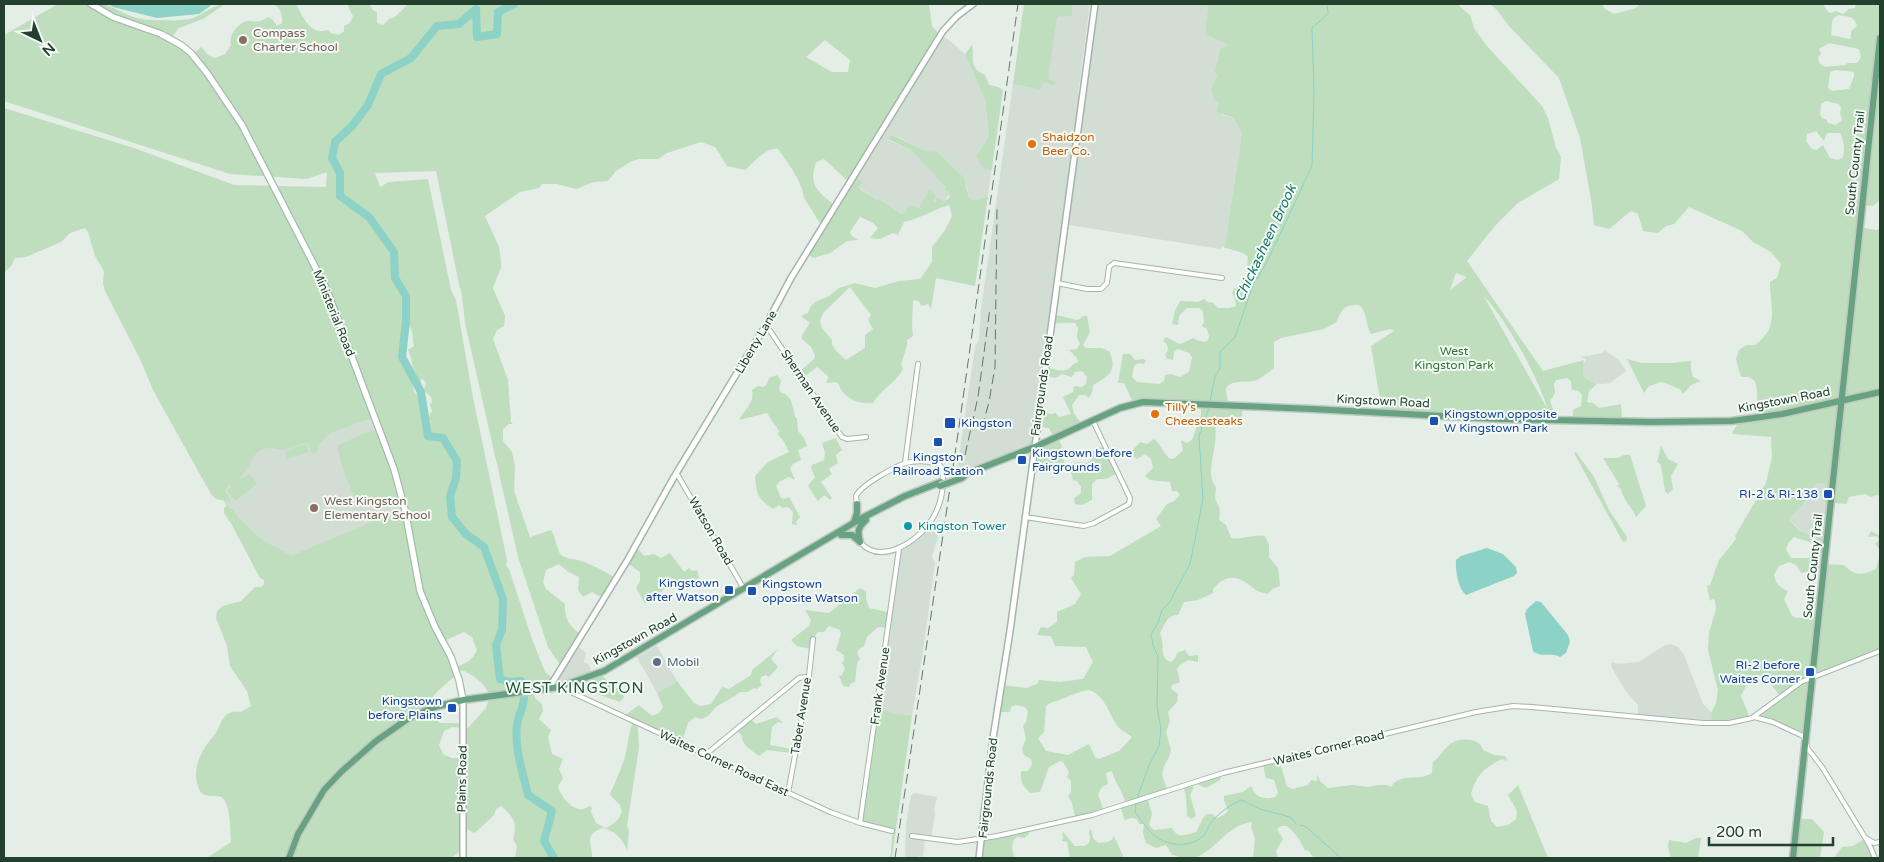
<svg xmlns="http://www.w3.org/2000/svg" width="1884" height="862" viewBox="0 0 1884 862" font-family="'Varela Round',sans-serif">
<rect width="100%" height="100%" fill="#e4ede6"/>
<path fill="#d2ddd4" d="M1058 4H1090L1078 94H1082L1096 4 1207 5 1208 8 1205 31 1224 42 1228 46 1220 51 1217 60V75L1211 90 1219 101 1221 115 1233 117 1242 133 1225 245 1220 249 1069 225 1070 221 1066 220 1035 446 956 478 975 347 979 339 981 309 1013 84H1016Z
M941 36 949 40 965 54 985 100 989 136 980 152 987 170 991 171 988 196 981 199 972 200 969 198 967 186 926 152 911 145 902 138 890 135 888 140 911 150 939 178 950 194 944 202 937 200 935 202 934 198 919 208 901 214 861 189 855 177Z
M1604 350 1619 360 1626 371 1610 383 1603 384 1588 383 1585 379 1582 367 1586 359 1581 357 1603 353Z
M367 403 397 489 404 527 265 576 207 471Z
M1817 483H1825L1824 501 1831 502 1827 538 1811 541 1789 519 1806 501Z
M927 524 934 525 938 537 932 556 935 563 923 651 912 715 898 714 878 708 898 556 896 549 909 541Z
M575 644 586 653 584 662 589 665 592 675 563 684 547 686Z
M1671 644 1678 647 1684 655 1703 704 1711 712 1712 723 1638 716V705L1625 690 1611 666 1612 662 1618 664 1639 662 1665 645Z
M657 646 677 681 657 693 637 657Z
M914 793 937 797 934 810 935 813 931 838H925L923 857 919 856 918 858H905L906 824 911 795Z"/>
<path fill="#bedebd" fill-rule="evenodd" d="M58 4C68 4 97 1 104 4 125 12 131 20 155 20 166 20 179 21 190 19 202 16 213 4 225 4L203 19 179 28 171 38 193 55 201 47 208 55 215 58 225 54 231 45C228 37 236 26 244 22 251 19 257 25 268 17L272 19 277 26 282 23C282 12 281 9 273 4H296C303 17 310 36 328 30L331 33 339 35 344 31V26L350 23 353 16 347 4H369L373 10 377 12V23L383 25 389 19 395 17 408 4H929L932 26 939 34 855 176 862 182 859 187 861 190 878 200H880L901 214 904 213 909 205 919 208 930 190 935 195 934 201 935 202 938 198 944 202 949 198 950 194 945 188 946 187 911 150 888 139 890 135C909 140 916 152 937 152L964 178 969 198 972 200 981 199 988 196 975 286 936 278 931 309 928 304 921 306 919 301 913 300 912 324 913 336 907 340V345L901 365 903 369C896 383 881 389 873 403 860 405 842 398 839 384L835 382 826 383 828 379V376L817 367 803 378 799 372 814 359 815 355 811 347 802 339V335L810 323 801 316 808 313 811 306 815 302 829 296 839 288 855 283 875 288 899 281 920 279 932 262V247L945 230 952 216 949 205C933 210 919 219 904 222L898 235 893 233 880 239 870 238 878 228 873 223 860 217 850 232 851 235 858 240 847 241 830 253 814 258 806 254 822 226 804 198C802 181 788 163 778 149 765 147 754 163 745 170L727 166 715 147 701 142 667 153 658 159H639L632 161 616 171 608 181 594 182 576 189 557 184H542L539 188 520 192 485 216 499 247 501 261V267L493 288 505 316 504 326 497 330 493 339 508 380 511 422 513 424H509L503 429V441L512 452 515 466 514 491 530 537 551 530C556 537 557 551 561 555 566 559 577 559 584 562 595 566 605 571 615 578L603 598 592 592 583 597 578 590 579 577 567 571 559 564 546 570 543 582 546 589 565 604C564 617 569 627 581 634L561 666 548 647 518 557 465 323 461 288 460 289 436 171 375 173 380 187 389 182 428 179 451 290 456 300 473 398 507 560 506 566 509 569 532 639 545 672 553 678 547 686 533 689 535 698 542 704 543 711 539 719 551 730 548 737 552 754 563 759 559 769 563 778 558 787C561 796 571 810 582 809 585 809 587 807 590 806L592 808 591 812 596 823 606 828C614 824 618 821 622 812L620 805 611 796 610 794C615 783 620 772 624 760 628 747 628 734 633 721L624 716 639 705 652 716 659 713 663 707 657 693 677 681 694 703 701 706 711 704 722 687 729 689 751 675 752 670 778 649 771 659 778 667 769 677 766 675 761 677 760 681 762 685 757 689 754 688 747 692H741L716 707 708 716 701 719 695 717 688 723 682 742 636 722 638 728 639 747 627 826 629 831 627 850C622 838 615 831 603 828 582 835 593 844 592 858H515L517 846 513 839C518 823 513 816 501 806L496 809 494 815 477 831 474 833 467 829H462V850L451 858H207L231 842C230 831 231 813 225 801 220 793 212 798 205 795 199 793 199 788 197 783 193 768 201 752 210 740 212 737 215 735 217 731 223 718 225 710 241 712L251 706 247 691 230 666 227 646 216 618 217 611 223 606 241 601 255 587H261L264 584V580L260 578 232 525 224 513V508L228 505C238 516 248 530 261 539 271 546 281 549 291 556L393 513 404 511 401 498 362 505 352 492 341 463 337 446C351 439 363 433 379 429L374 417 330 433 321 442 315 453 311 452 309 444 306 443C299 445 290 449 283 450 279 450 274 448 270 448 255 448 252 460 246 472H244L240 480 249 474 257 484 235 501 227 490 232 486 229 485 225 490 231 502 216 499 211 494 154 392 140 359 105 291 103 283 104 271 95 256 88 232 85 228 70 233 61 242 26 257 15 258 11 266 4 273V108L134 148 234 185 326 187 327 172 306 179 230 174 4 101V35ZM825 40 850 60 848 72H832L806 57ZM824 159 850 183 835 206C818 191 808 187 816 162ZM850 287 871 315 868 320 873 329 865 335V348L846 360 836 351 832 345V340L822 328 820 321 823 313ZM405 319H407C413 330 412 335 414 346L408 350C414 361 411 373 420 384L422 378 426 383 424 390 431 397 432 402 431 404 429 402 432 411 428 418 431 422 426 430C419 419 425 406 417 396L418 393 416 394 414 391 404 351ZM464 632 472 637 477 650C472 661 466 663 456 667L444 641ZM461 670C473 674 487 685 490 697L486 708 468 728 458 723H440L427 710C430 693 450 682 461 670ZM452 727 463 728 462 758H451L443 754 439 745 444 731Z
M1024 4H1072V15L1070 17 1067 15 1063 17 1060 15 1057 18 1048 77 1049 80 1056 81 1054 85 1044 82 1040 89 1013 84Z
M1194 4H1457L1470 15 1474 28 1486 45 1542 106 1548 118 1556 148 1561 157 1559 179 1518 203 1494 227 1467 261 1543 371 1584 360C1582 373 1582 381 1597 384L1589 391 1587 402 1593 403 1599 408 1621 404 1622 422 1573 421V410L1581 406 1582 395 1579 391 1572 390 1571 381 1567 378 1556 380 1554 384 1555 393 1550 401 1553 409 1552 420 1550 415 1382 412 1371 346 1394 331 1390 329 1371 334C1365 324 1368 312 1359 305 1346 304 1340 309 1337 322L1324 329 1281 338 1274 342V368C1269 372 1263 377 1257 380 1247 384 1233 378 1226 388L1228 404 1243 406 1242 416 1238 421 1221 418 1216 422C1215 428 1216 435 1215 442 1214 456 1206 475 1216 487L1215 498 1220 510 1219 520 1226 525 1231 538C1243 540 1253 534 1265 536L1269 545V557L1278 568 1280 586 1272 589 1268 594C1265 593 1263 593 1260 592 1256 591 1251 586 1247 583 1233 574 1223 577 1213 589V593L1198 600 1184 602 1178 615C1166 615 1165 625 1160 633 1166 646 1158 658 1171 662L1175 659 1177 653 1185 650 1189 656 1198 655V662L1189 660 1180 665 1177 669 1180 682 1172 685 1171 689 1178 694 1177 702 1168 712 1170 721 1166 732 1171 750 1169 757 1164 766 1162 774 1167 790 1147 797 1152 814 1149 825 1154 830 1172 828C1178 839 1185 835 1196 832L1203 818 1207 814H1212L1217 818 1224 815 1228 811 1224 800V796L1243 792 1251 786C1256 798 1263 800 1275 797L1278 793 1274 780 1266 778 1263 764 1279 760 1287 786 1292 789 1308 785 1311 780 1316 781 1317 780V774L1320 781 1328 788 1353 785 1367 787 1379 785H1387L1391 787C1400 772 1419 782 1432 773L1433 762C1440 757 1443 750 1449 745 1458 737 1480 737 1483 750L1494 755 1505 756 1507 759 1506 761 1502 759C1485 767 1476 775 1471 794L1475 802 1488 806 1491 821 1497 827 1508 825 1516 819 1517 811 1508 795 1518 785 1548 858H1314L1308 850 1305 851C1303 844 1292 828 1286 826H1281L1277 829 1283 839 1276 851 1278 858H1253L1255 839 1251 826 1252 823 1251 822C1225 826 1216 852 1193 858 1188 859 1182 858 1177 858L1178 856 1172 855 1166 845 1156 848 1146 843 1143 833 1144 824H1139L1137 819C1132 818 1129 817 1125 821L1120 805 1125 802C1123 794 1120 789 1116 782 1114 778 1114 774 1111 771L1106 773 1108 784 1102 787 1098 794 1103 809 1075 817 1072 803 1068 796 1071 792V781L1067 777 1069 772 1063 762 1060 761 1049 767 1040 792 1030 793C1023 786 1020 781 1021 771H1028L1032 764 1031 759 1024 755 1022 749 1026 738 1023 726 1026 722 1028 711 1025 707 1016 705 1011 707 1010 712H998L1002 685 1026 688 1037 684 1039 680 1060 682 1083 679 1093 662 1086 647 1055 646 1051 636 1037 635 1041 627 1048 628 1057 622V612L1075 604 1081 594 1071 578 1074 575 1075 562 1085 557 1110 556 1161 526 1156 519 1167 504 1174 501 1180 495 1177 491H1172L1170 482 1150 480 1145 476 1153 468 1151 459 1145 454 1137 459 1133 456 1132 451 1140 442 1147 444 1154 439C1161 444 1163 453 1170 459L1175 458 1183 450 1181 440 1187 443 1192 440 1201 415V403L1133 402 1124 383H1118L1123 354H1130L1135 360 1144 359 1146 361 1144 364 1138 363 1134 366 1132 377 1137 382 1159 384 1164 381 1165 375 1170 374 1180 377 1189 372 1192 357 1189 353 1178 349 1174 352 1173 360 1167 359 1165 355 1168 350 1167 344 1163 341 1166 337 1180 344 1194 338 1196 340 1205 342 1208 340 1209 336 1207 329 1202 326 1204 322 1203 311 1199 308H1187L1179 316 1178 325 1172 324 1175 311 1180 301 1198 302 1204 299 1208 302 1213 303 1218 308H1229L1236 306 1235 298 1232 293 1234 289C1250 283 1246 272 1248 257L1243 253 1223 247 1225 245 1242 133 1233 117 1217 113 1219 102 1215 100 1211 90 1217 75 1215 72 1220 49 1228 46 1224 42 1213 38 1212 36H1210L1205 31 1208 8 1207 5ZM1456 273 1467 277 1450 290ZM1483 295C1507 320 1538 377 1548 410ZM1090 690C1106 697 1109 715 1119 728 1122 731 1128 734 1132 737L1119 751 1099 759 1095 757 1089 744 1068 755 1046 751 1038 738 1044 732 1046 706C1051 701 1056 702 1062 699 1072 695 1079 691 1090 690Z
M1490 4H1602L1605 9 1614 14 1636 8 1640 4H1823L1828 12 1831 13 1836 11 1843 14 1849 9 1855 8 1856 4H1880V200L1873 206 1864 205 1860 227 1876 230 1880 229V496L1877 495 1871 497 1865 494 1849 497 1846 504 1824 502 1825 483H1817L1806 501 1789 519C1796 527 1800 533 1810 535L1811 541 1817 538H1827L1825 564 1844 565C1855 576 1862 576 1876 569L1879 558V549L1875 544 1879 540 1877 536 1868 537 1871 531 1880 536V651L1813 677 1807 736 1755 717 1780 696 1767 679 1759 675 1749 680 1741 696C1744 705 1747 707 1749 718L1733 722 1712 723 1711 713 1716 703 1718 690 1708 650 1709 633 1716 609 1715 600 1712 599 1710 601 1707 586 1710 585 1719 560 1736 539 1735 536 1766 483 1772 457 1771 437 1732 434C1738 420 1745 419 1759 417 1756 404 1759 394 1755 381L1749 377H1741L1736 359 1739 350 1746 345H1755C1780 328 1770 308 1770 282L1777 278 1781 264 1771 252 1753 242 1742 231 1689 207 1674 224 1666 226 1658 233 1643 231 1638 214 1631 211 1609 229 1594 225 1592 205 1580 138 1559 78 1508 25 1497 10ZM1838 15C1848 17 1854 15 1857 26L1851 31V38L1849 39 1831 35C1833 27 1829 20 1838 15ZM1829 43 1859 49 1861 57 1857 63H1847L1846 65 1825 67 1819 63 1818 57 1821 54 1819 49ZM1836 70 1854 72V76L1849 89 1832 91 1828 88 1830 72ZM1826 101 1839 104 1841 108 1840 113 1842 120 1836 125 1828 123 1826 119 1822 118 1820 114 1821 104ZM1816 131 1824 141 1827 133H1840C1844 140 1845 150 1843 157L1838 160 1830 158 1823 145 1817 150 1812 149 1806 141 1807 134ZM1794 537 1813 543 1815 548 1814 554 1809 558H1791L1786 549 1789 542ZM1790 562 1797 566 1801 573 1813 571 1823 572 1818 618C1809 617 1801 620 1792 616L1784 599 1788 591C1780 588 1776 584 1774 575L1779 566Z
M972 45C975 59 968 67 985 75L989 85 998 87 1003 90 992 168 991 171C982 169 980 164 977 156L989 136 985 100 965 54Z
M1053 315C1062 315 1069 319 1078 320L1083 316H1087L1090 332 1083 345 1086 348H1102L1110 352C1110 355 1112 358 1112 360 1116 373 1102 380 1093 385L1092 392 1089 398 1085 395H1079L1072 405 1074 414 1082 424 1057 437 1062 446 1060 450 1064 462 1068 465 1077 462 1087 463 1093 458 1092 451 1104 446 1118 473 1106 479H1097L1092 484V500L1082 505 1075 504 1074 498 1081 493V487L1077 481 1073 480 1070 468 1067 466H1061L1057 473 1031 472 1033 450 1054 438 1049 428 1038 427 1042 410 1050 414 1056 413 1059 417 1071 414 1063 397 1073 392 1074 386 1082 387 1086 384 1087 377 1082 371 1075 372 1072 377 1062 374 1056 378 1046 376 1047 368C1053 368 1062 373 1068 369 1072 366 1073 364 1078 362L1077 358 1069 350 1077 349 1080 344 1077 337 1078 328 1075 323C1067 322 1060 324 1052 323Z
M1627 359 1642 363H1672L1691 361V370L1693 377 1701 381 1691 385 1683 394 1680 389 1662 382 1649 386 1644 393Z
M777 375 781 380 779 389 782 394 784 393 791 400 795 417 797 418 798 431 804 438 807 446 798 450 801 460 793 464 790 468 795 480 789 477 779 482 776 486 781 498 784 499 789 497 800 517 796 522 797 525 792 524 793 512 788 507 783 508 779 505 773 509C757 498 757 495 755 476L768 462 789 452 783 440 778 435 779 431 767 413 739 420C744 410 755 403 752 390L758 386 764 387 767 384 769 378Z
M836 438 842 450 836 455 838 463 829 469 832 474 821 482 832 498 830 500 824 495 818 501 808 486 815 477 811 468 812 465 824 460 825 453 822 443Z
M306 444 308 452 287 459 285 451Z
M1661 446 1668 459 1678 464 1671 476 1673 489 1668 494 1665 491 1661 465 1657 462Z
M1576 452 1594 477 1609 510 1627 537 1626 541 1623 542 1574 453Z
M1624 455H1630L1646 506 1636 517C1632 507 1623 500 1621 489L1617 486 1619 484 1603 458H1618Z
M639 550 644 556 654 554 661 558 670 553 684 572 689 568 692 571 697 570 699 578 694 581 688 580 683 583C663 580 665 593 652 601L647 600 645 604 636 588 640 581V572L626 562 631 553Z
M860 588 866 592V598L869 608 891 613 888 628 878 627 867 637 864 646 859 649 857 653 860 659 857 663 855 682 851 683 849 687 843 686 839 676 842 675 845 668 842 663 844 660V655L836 650 841 634 840 630 829 626 824 632H818L814 637 810 649 797 646 791 640 809 626 811 620 805 610 829 613Z
M599 672 610 684 623 692 624 697 620 702 597 694 591 686 583 684 579 680Z
M878 708 898 714 912 715 892 858H890C892 849 891 840 893 831L862 824 861 821Z
M777 717 783 723 778 722 772 727 770 745 792 749 791 753 767 750 759 756C753 751 741 745 742 736L737 730 750 718 756 724Z
M1222 774 1220 780 1206 788 1194 783 1193 789 1190 795 1196 816 1191 819 1187 816 1186 796 1183 786Z
M1798 819H1812L1824 832 1820 858H1788L1794 855Z
M1028 829 1029 834 1024 838 1017 837 1013 841 1012 849 1015 858H979L982 840Z
M1091 829 1093 838 1098 843C1105 842 1111 843 1114 836L1124 858H1070L1067 842 1062 841 1063 837 1062 831 1075 846H1084L1089 843 1090 838 1089 832Z
M1696 838H1701L1698 858H1671L1668 847 1669 840 1686 843Z
M1866 838 1874 858H1834L1842 847 1853 846Z"/>
<path fill="#8cd2c7" d="M109 4H213L199 14 157 18 113 7Z
M1487 548 1503 554 1516 567 1517 573 1514 576 1466 595C1458 589 1455 569 1456 560L1461 556Z
M1536 601 1541 602 1568 635 1570 642 1566 653 1560 657C1551 652 1541 658 1533 651L1525 614 1527 609Z"/>
<g fill="none" stroke-linecap="round" stroke-linejoin="round">
<path stroke="#8cd2c7" stroke-width="1" d="M1210 401 1215 377 1220 368V352L1235 337 1253 285 1267 262 1312 166 1314 92 1312 28 1328 14 1327 4
M1137 798 1150 763 1159 746 1161 729 1157 706 1158 657 1153 645 1151 634 1158 623 1162 610 1169 603 1190 564 1203 499 1199 436 1209 408
M1136 802 1135 812C1141 820 1147 830 1155 836 1169 847 1193 848 1205 834 1207 831 1208 827 1210 824 1217 814 1230 805 1241 800L1260 809 1290 817 1296 824
M1300 825 1305 826 1341 858"/>
<path stroke="#8cd2c7" stroke-width="8" d="M514 4 498 12 497 34 477 37 476 9 459 24 437 26 411 58 381 74 368 105 352 126 335 142 332 158 340 173V196L369 217 394 252 395 278 406 296V322L402 357 421 392 428 436 443 438 457 461 456 478 450 496 452 517 466 534 484 547 503 599 502 630 496 645 500 679 509 682 521 681 523 688
M524 695C525 707 518 714 517 725 514 748 523 773 528 795L552 811 544 841 554 858"/>
<defs>
<path id="minor" d="M1057 283 1087 289H1101L1107 283 1109 267 1114 263 1222 278
M766 325 842 437 847 439 866 437
M905 463 918 364
M677 474 744 589
M857 504 856 496C861 485 894 467 906 463 916 460 927 461 938 463 944 469 943 476 943 484 942 498 937 513 929 524 913 544 880 565 860 542
M1025 517 1084 526 1094 523 1129 504 1130 498 1093 421
M560 687 830 812 860 823 892 831
M1754 717 1773 722 1803 736 1808 749 1822 767 1869 844 1875 858
M705 755 799 678 805 677 808 679
M788 793 808 685 813 639
M860 823 899 549
M912 836 958 842 997 836 1092 815 1223 773 1476 712 1513 706 1532 707 1703 723H1729L1752 718 1801 682 1880 651
M1866 838 1874 843 1880 842"/>
<path id="tertiary" d="M549 688 627 561 674 477 766 325 791 278 943 31 957 16 973 4
M463 858V700
M979 858 993 738 1010 631 1095 4"/>
<path id="secondary" d="M91 4 113 17 161 34 181 45 191 53 207 73 242 125 326 288 394 469 405 510 420 591 435 627 451 657 459 680 463 700"/>
<path id="primary" d="M966 474 1037 446 1120 408 1143 402 1312 409 1500 419 1651 422 1731 421 1754 418 1782 414 1880 392
M854 522 857 513V504
M841 535H852L860 542
M860 542C857 532 858 527 866 520
M289 858 298 834 324 790 341 772 376 741 409 718 435 707 463 700 559 687 604 671 862 518 905 496 941 482
M1793 858 1880 38"/>
</defs>
<use href="#minor" stroke="#a6b5ab" stroke-width="6"/>
<use href="#tertiary" stroke="#a6b5ab" stroke-width="8"/>
<use href="#secondary" stroke="#a5bcad" stroke-width="8"/>
<use href="#primary" stroke="#c1c9c4" stroke-width="9"/>
<use href="#minor" stroke="#fff" stroke-width="4"/>
<use href="#tertiary" stroke="#fff" stroke-width="5"/>
<use href="#secondary" stroke="#fff" stroke-width="5.5"/>
<use href="#primary" stroke="#68a381" stroke-width="6"/>
<path stroke="#5e7a69" stroke-width="1" stroke-dasharray="10 5" stroke-linecap="butt" d="M982 428 989 402 995 367 997 209
M965 455 978 397 990 308
M895 858 959 427 1018 4"/>
<defs>
<path id="primary-bridge" d="M940 486 962 478 966 474"/>
</defs>
<use href="#primary-bridge" stroke="#c1c9c4" stroke-width="9" stroke-linecap="butt"/>
<use href="#primary-bridge" stroke="#68a381" stroke-width="6"/>
</g>
<g fill="#8d6e63" stroke="#f4faf5" stroke-width="2">
<circle cx="243" cy="40" r="5"/>
<circle cx="314" cy="508" r="5"/>
</g>
<g fill="#e8710a" stroke="#f4faf5" stroke-width="2">
<circle cx="1032" cy="144" r="5"/>
<circle cx="1155" cy="414" r="5"/>
</g>
<g fill="#1a4fb4" stroke="#f4faf5" stroke-width="2">
<rect x="1429" y="416" width="10" height="10" rx="2.5"/>
<rect x="944" y="417" width="12" height="12" rx="2.5"/>
<rect x="933" y="437" width="10" height="10" rx="2.5"/>
<rect x="1017" y="455" width="10" height="10" rx="2.5"/>
<rect x="1823" y="489" width="10" height="10" rx="2.5"/>
<rect x="724" y="585" width="10" height="10" rx="2.5"/>
<rect x="747" y="586" width="10" height="10" rx="2.5"/>
<rect x="1805" y="667" width="10" height="10" rx="2.5"/>
<rect x="447" y="703" width="10" height="10" rx="2.5"/>
</g>
<circle fill="#0f9aa8" stroke="#f4faf5" stroke-width="2" cx="908" cy="526" r="5"/>
<circle fill="#5c6f8a" stroke="#f4faf5" stroke-width="2" cx="657" cy="662" r="5"/>
<g text-anchor="middle" stroke-width="4" stroke-linejoin="round" paint-order="stroke">
<g font-size="12" fill="#785e54" stroke="#f4faf5" text-anchor="start">
<text x="253" y="37">Compass<tspan x="253" dy="14">Charter School</tspan></text>
<text x="324" y="505">West Kingston<tspan x="324" dy="14">Elementary School</tspan></text>
</g>
<g font-size="12" fill="#c56008" stroke="#f4faf5" text-anchor="start">
<text x="1042" y="141">Shaidzon<tspan x="1042" dy="14">Beer Co.</tspan></text>
<text x="1165" y="411">Tilly's<tspan x="1165" dy="14">Cheesesteaks</tspan></text>
</g>
<g font-size="12" fill="#233f2e" stroke="#f4faf5">
<text transform="translate(1855 163) rotate(-84)" y="4">South County Trail</text>
<text transform="translate(334 313) rotate(68)" y="4">Ministerial Road</text>
<text transform="translate(756 342) rotate(-60)" y="4">Liberty Lane</text>
<text transform="translate(1042 386) rotate(-82)" y="4">Fairgrounds Road</text>
<text transform="translate(811 391) rotate(56)" y="4">Sherman Avenue</text>
<text transform="translate(1784 400) rotate(-11)" y="4">Kingstown Road</text>
<text transform="translate(1383 401) rotate(3)" y="4">Kingstown Road</text>
<text transform="translate(711 531) rotate(60)" y="4">Watson Road</text>
<text transform="translate(1813 566) rotate(-84)" y="4">South County Trail</text>
<text transform="translate(635 639) rotate(-29)" y="4">Kingstown Road</text>
<text transform="translate(880 686) rotate(-82)" y="4">Frank Avenue</text>
<text transform="translate(801 716) rotate(-81)" y="4">Taber Avenue</text>
<text transform="translate(1329 748) rotate(-14)" y="4">Waites Corner Road</text>
<text transform="translate(724 763) rotate(25)" y="4">Waites Corner Road East</text>
<text transform="translate(462 779) rotate(-89)" y="4">Plains Road</text>
<text transform="translate(988 788) rotate(-84)" y="4">Fairgrounds Road</text>
</g>
<g font-size="12" fill="#2d7632" stroke="#f4faf5">
<text x="1454" y="355">West<tspan x="1454" dy="14">Kingston Park</tspan></text>
</g>
<g font-size="12" fill="#164399" stroke="#f4faf5" text-anchor="start">
<text x="1444" y="418">Kingstown opposite<tspan x="1444" dy="14">W Kingstown Park</tspan></text>
<text x="961" y="427">Kingston</text>
<text x="1032" y="457">Kingstown before<tspan x="1032" dy="14">Fairgrounds</tspan></text>
<text x="938" y="461" text-anchor="middle">Kingston<tspan x="938" dy="14">Railroad Station</tspan></text>
<text x="1818" y="498" text-anchor="end">RI-2 &amp; RI-138</text>
<text x="719" y="587" text-anchor="end">Kingstown<tspan x="719" dy="14">after Watson</tspan></text>
<text x="762" y="588">Kingstown<tspan x="762" dy="14">opposite Watson</tspan></text>
<text x="1800" y="669" text-anchor="end">RI-2 before<tspan x="1800" dy="14">Waites Corner</tspan></text>
<text x="442" y="705" text-anchor="end">Kingstown<tspan x="442" dy="14">before Plains</tspan></text>
</g>
<g font-size="12" fill="#0d838f" stroke="#f4faf5" text-anchor="start">
<text x="918" y="530">Kingston Tower</text>
</g>
<g font-size="12" fill="#4e5e75" stroke="#f4faf5" text-anchor="start">
<text x="667" y="666">Mobil</text>
</g>
<g font-size="14" font-style="italic" fill="#1c7c6d" stroke="#f4faf5">
<text transform="translate(1265 243) rotate(-65)" y="5">Chickasheen Brook</text>
</g>
<g font-size="15" letter-spacing="1" fill="#1e5235" stroke="#f4faf5">
<text x="575" y="693">WEST KINGSTON</text>
</g>
</g>
<rect width="1884" height="862" fill="none" stroke="#233f2e" stroke-width="10"/>
<g transform="translate(40 40) rotate(137)" stroke="#f4faf5" stroke-width="4" paint-order="stroke">
<path d="M0-4L9 19L0 12L-9 19Z" fill="#233f2e"/>
<text y="-8" font-size="14" font-weight="bold" text-anchor="middle" fill="#233f2e">N</text>
</g>
<path d="M1709 837v8h124v-8" fill="none" stroke="#233f2e" stroke-width="2.5"/>
<text x="1716" y="837" font-size="15" fill="#233f2e" stroke="#f4faf5" stroke-width="4" paint-order="stroke">200 m</text>
</svg>
